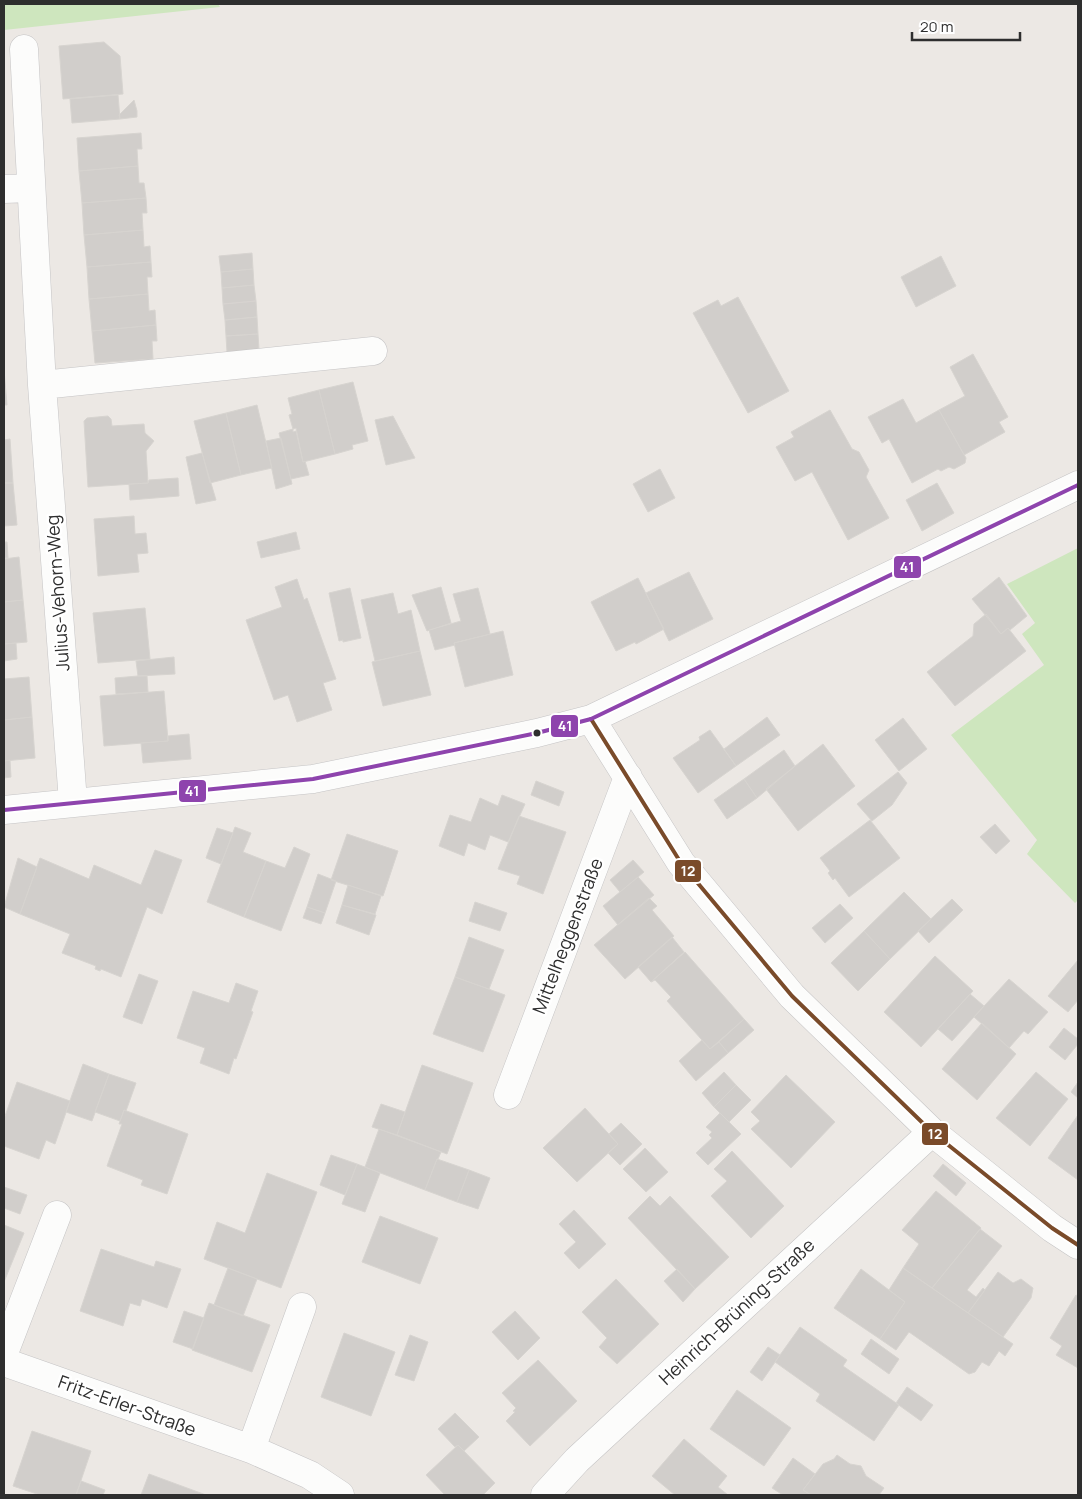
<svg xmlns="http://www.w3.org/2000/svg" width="1082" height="1499" viewBox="0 0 1082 1499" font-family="Manrope,sans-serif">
<rect width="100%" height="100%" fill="#ece8e4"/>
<path fill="#cee6be" d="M4 4H218L220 7 4 30Z
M1078 548V900L1075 903 1027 854 1037 840 951 735 1044 665 1022 634 1035 623 1007 584Z"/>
<path fill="#d1cecb" stroke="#d7d4d0" d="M104 42 120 56 123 94 63 99 59 46Z
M118 95 120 119 72 123 70 99Z
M134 100 137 111V117L120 119 119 115Z
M141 133 142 149H137L138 166 79 171 77 138Z
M138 166 139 183H144L146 198 82 203 79 171Z
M146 198 147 213H142L143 230 84 235 82 203Z
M143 230 144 247 150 246 151 262 87 267 84 235Z
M252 253 253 269 221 272 219 256Z
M941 256 956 286 916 307 901 277Z
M151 262 152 277H147L148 294 89 299 87 267Z
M253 269 254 285 222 288 221 272Z
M254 285 256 301 223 304 222 288Z
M148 294 149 311 155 310 156 325 92 331 89 299Z
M738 297 789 391 748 413 693 313 718 300 721 306Z
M256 301 257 317 225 320 223 304Z
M257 317 258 334 226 336 225 320Z
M156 325 157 341H152L153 359 95 363 92 331Z
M258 334 259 350 227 352 226 336Z
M973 354 1008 417 999 422 1005 432 964 455 939 410 965 396 950 367Z
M4 370 7 405H4Z
M353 382 368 441 352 445 353 449 335 454 319 390Z
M319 390 335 454 303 462 296 428 293 429 289 415 292 414 288 398Z
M903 399 916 423 939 410 966 458 965 463 954 469 949 467 941 471 938 469 912 483 889 439 882 443 868 417Z
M257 405 272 468 241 475 226 413Z
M830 410 852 449 859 452 869 470 866 477 889 518 848 540 812 472 795 481 776 447 794 437 791 432Z
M226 413 241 475 210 483 194 421Z
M108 416 111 419 112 426 144 424 145 433 154 441 146 451 148 483 88 487 84 421 87 418Z
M393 416 415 458 386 465 375 420Z
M293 429V432L296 431 303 462 305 461 309 475 291 479 279 433Z
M281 438 292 484 276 489 266 441Z
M10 439 13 483H4V440Z
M202 453 216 500 196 504 186 457Z
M660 469 675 498 648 512 633 484Z
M178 478 179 496 130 500 129 484 148 483 149 480Z
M4 483H13L17 525 4 526Z
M937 483 954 513 922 531 906 500Z
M134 516 135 534 146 533 148 553 137 554 139 572 98 576 94 519Z
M296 532 300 549 261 558 257 542Z
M4 542H7L8 558H4Z
M19 557 23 600 4 602V559Z
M689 572 713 619 669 641 646 593Z
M999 577 1027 616 1010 630 1008 628 1001 634 972 599Z
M638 578 664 629 636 644 635 642 616 651 591 602Z
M297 579 304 600 307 598 336 679 323 683 332 710 297 722 288 695 274 700 246 620 282 607 275 587Z
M441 587 451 623 427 631 412 595Z
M350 588 361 638 343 642V640L339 641 329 593Z
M478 588 490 634 454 643 455 645 435 650 429 630 461 621 453 594Z
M393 593 398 614 411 610 420 651 375 661 361 600Z
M23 600 27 642 4 644V602Z
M145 608 150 659 98 663 93 613Z
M986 614 1001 634 1008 628 1026 651 955 706 927 672 973 636 974 624Z
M503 631 513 675 465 687 454 643Z
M16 643 17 659 4 661V644Z
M420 651 431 695 383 706 372 662Z
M174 657 175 674 138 676 136 661Z
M138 676H147L148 692 116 694 115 678Z
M29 677 32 717 4 720V679Z
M164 691 168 741 104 746 100 696Z
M32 717 35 758 4 761V720Z
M767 717 780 735 736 766 724 749Z
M903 718 927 749 899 771 875 740Z
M710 730 736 766 698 793 673 758 700 740 699 737Z
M189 734 191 759 143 763 141 743 168 741V736Z
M823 744 855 786 798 831 766 789Z
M784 750 795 766 757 798 744 779Z
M10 760 11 777 4 778V761Z
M898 772 907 783 892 805 872 821 857 804Z
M744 779 757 798 727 819 714 800Z
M536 781 564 792 559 806 531 795Z
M502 795 525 804 508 842 490 835 485 850 468 843 464 856 439 846 450 815 471 822 480 798 498 806Z
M519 816 566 832 543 894 517 884 520 876 498 869Z
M870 820 900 858 849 897 835 878 833 880 828 873 830 871 820 858Z
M995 824 1010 841 996 854 980 837Z
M235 827 251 833 243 852 266 861 244 917 207 902Z
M217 828 233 833 221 864 206 858Z
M347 834 398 851 383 896 331 880Z
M294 847 310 854 281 931 244 917 266 861 285 868Z
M155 850 182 860 162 914 147 907 121 977 101 969 100 971 95 969 96 966 62 953 70 934 20 914 40 858 89 879 94 865 141 885Z
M18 858 37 867 20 914 4 907Z
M633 860 644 872 620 892 610 880Z
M318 874 336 881 325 913 307 907Z
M638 877 654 895 618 925 603 906Z
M348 885 381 896 375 914 342 905Z
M904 892 931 919 890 959 864 931Z
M649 898 657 906 652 910 674 936 625 979 594 945Z
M952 899 963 910 929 943 918 931Z
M475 902 507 913 500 931 469 921Z
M840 904 853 918 825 943 812 928Z
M342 905 376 915 369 935 336 923Z
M307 907 325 913 321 924 303 918Z
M864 931 890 959 858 991 831 963Z
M469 937 504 950 489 989 455 977Z
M672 937 684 952 651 982 638 967Z
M685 952 744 1019 710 1049 667 1001 671 997 655 980 651 982Z
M935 956 973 991 921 1047 884 1012Z
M1078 960V1000L1068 1012 1048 996Z
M139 974 158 981 142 1024 123 1017Z
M455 977 505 995 483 1052 433 1034Z
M1009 979 1048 1012 1028 1034 1024 1031 1009 1048 974 1017Z
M236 983 258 991 251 1011 253 1012 236 1059 234 1058 229 1074 200 1063 205 1048 177 1038 193 991 229 1003Z
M970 994 984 1006 952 1041 938 1029Z
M744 1019 754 1030 728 1053 719 1042Z
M982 1023 1016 1054 977 1100 942 1069Z
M1064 1028 1078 1039V1044L1065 1060 1049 1047Z
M702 1040 710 1049 719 1042 728 1053 696 1081 679 1061Z
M83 1064 109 1074 92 1121 66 1112Z
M422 1065 473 1083 447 1154 397 1135Z
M724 1072 736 1085 714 1107 702 1093Z
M1036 1072 1068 1099 1030 1146 996 1118Z
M109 1074 136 1083 126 1111 124 1110 120 1121 95 1112Z
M786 1075 835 1122 791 1168 751 1129 760 1121 751 1112Z
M17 1082 70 1101 55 1144 46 1140 39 1159 4 1146V1119Z
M1078 1082V1098L1071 1092Z
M736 1085 751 1100 729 1122 714 1107Z
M381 1104 405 1112 397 1135 372 1127Z
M585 1108 618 1144 577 1182 543 1148Z
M124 1110 188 1134 167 1194 141 1185 143 1180 107 1166 122 1124H119Z
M720 1113 741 1134 708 1165 696 1153 712 1138 709 1135 712 1132 706 1127Z
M1078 1115V1180L1048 1158Z
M621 1123 642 1144 620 1165 608 1153 618 1144 609 1134Z
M379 1129 441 1152 438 1159H437L425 1190 365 1167Z
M645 1148 668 1172 646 1192 623 1169Z
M732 1151 784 1206 751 1238 711 1196 727 1181 714 1169Z
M331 1155 357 1164 345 1195 320 1185Z
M437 1159 469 1170 457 1202 425 1190Z
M357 1164 380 1173 365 1212 342 1204Z
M943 1164 966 1183 956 1196 933 1176Z
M469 1170 490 1178 478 1209 457 1202Z
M267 1173 317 1192 281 1288 204 1259 217 1222 245 1233Z
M4 1187 27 1195 20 1214 4 1208Z
M936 1191 981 1228 932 1288 903 1268 919 1244 902 1230Z
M650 1196 660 1206 670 1196 729 1257 695 1289 628 1218Z
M574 1210 606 1244 579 1269 564 1253 576 1242 559 1224Z
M380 1216 438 1238 420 1284 362 1262Z
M4 1225 24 1233 4 1282Z
M980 1229 1002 1246 967 1290 976 1297 983 1288 985 1290 968 1313 932 1288Z
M101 1249 154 1267 156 1261 181 1269 167 1308 142 1299 140 1306 130 1303 123 1326 80 1311Z
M228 1268 257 1279 243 1316 214 1305Z
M903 1268 1013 1344 1005 1356 999 1351 989 1366 982 1362 975 1372 969 1374 909 1332 896 1350 880 1339 905 1302 889 1290Z
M677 1269 695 1289 683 1302 664 1281Z
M861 1269 905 1302 880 1339 834 1308Z
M998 1272 1013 1283 1021 1279 1033 1288 1031 1298 1003 1337 968 1313Z
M616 1279 659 1324 617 1364 599 1347 607 1338 582 1312Z
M1076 1295 1078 1296V1368L1056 1355 1062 1346 1050 1338Z
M209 1303 270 1325 252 1372 192 1350Z
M184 1311 204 1318 193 1349 173 1342Z
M515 1311 540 1338 518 1360 492 1332Z
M800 1327 847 1360 843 1366 899 1405 874 1441 816 1401 820 1394 775 1362Z
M344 1333 395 1352 371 1416 321 1397Z
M410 1335 428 1342 414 1381 395 1375Z
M871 1339 899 1359 889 1374 861 1354Z
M768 1347 780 1355 762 1381 750 1372Z
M538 1360 577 1401 530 1446 506 1421 515 1412 513 1411 516 1408 502 1393Z
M907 1387 933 1405 921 1421 896 1403Z
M737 1390 791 1428 764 1466 710 1429Z
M455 1413 479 1437 464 1451 458 1445 455 1447 438 1429Z
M32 1431 91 1451 76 1495H40L13 1486Z
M684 1439 727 1476 718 1487 728 1495H675L652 1476Z
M458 1445 495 1483 483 1495H445L426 1475Z
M837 1455 850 1464 861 1466 866 1476 884 1488 879 1495H811L803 1490 823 1464 834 1459Z
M793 1458 815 1474 803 1490 811 1495H783L772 1488Z
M149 1474 206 1495H141Z
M81 1481 105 1490 103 1495H76Z"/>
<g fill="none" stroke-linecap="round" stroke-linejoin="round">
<defs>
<path id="street" d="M24 49 42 385 73 802
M4 189 31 188
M42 385 373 351
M591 719 681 863 792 996 932 1132 1052 1228 1078 1245
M4 810 313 779 537 733 591 719 1078 485
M508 1095 628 777
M4 1353 57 1215
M4 1362 251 1449 310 1475 340 1495
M251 1449 302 1307
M545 1495 577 1460 932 1132"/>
</defs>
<use href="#street" stroke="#c5c4c5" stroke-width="29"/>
<use href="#street" stroke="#fcfcfb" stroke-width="28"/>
<defs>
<path id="bus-1" d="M591 719 681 863 792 996 932 1132 1052 1228 1078 1245"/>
<path id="bus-2" d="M4 810 313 779 537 733 591 719 1078 485"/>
</defs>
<use href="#bus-1" stroke="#fff" stroke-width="8"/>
<use href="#bus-2" stroke="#fff" stroke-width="8"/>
<use href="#bus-1" stroke="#7a4b2a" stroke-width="4"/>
<use href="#bus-2" stroke="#8e44ad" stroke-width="4"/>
</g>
<circle fill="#2e2e2e" stroke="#fff" stroke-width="2" cx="537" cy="733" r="4.5"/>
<g text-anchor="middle" stroke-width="5" stroke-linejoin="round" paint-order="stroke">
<g font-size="18" fill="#2e2e2e" stroke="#fff">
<text transform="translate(58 593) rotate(-94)" y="6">Julius-Vehorn-Weg</text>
<text transform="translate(568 936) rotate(-69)" y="6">Mittelheggenstraße</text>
<text transform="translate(737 1312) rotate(-43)" y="6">Heinrich-Brüning-Straße</text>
<text transform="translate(127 1406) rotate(20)" y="6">Fritz-Erler-Straße</text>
</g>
</g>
<g stroke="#fff" stroke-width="2">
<rect x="893" y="555" width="29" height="24" rx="5" fill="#8e44ad"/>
<rect x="550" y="714" width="29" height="24" rx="5" fill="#8e44ad"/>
<rect x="178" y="779" width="29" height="24" rx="5" fill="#8e44ad"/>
<rect x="674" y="859" width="28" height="24" rx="5" fill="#7a4b2a"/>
<rect x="921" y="1122" width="28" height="24" rx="5" fill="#7a4b2a"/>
</g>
<g font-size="14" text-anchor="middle" font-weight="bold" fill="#fff">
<text x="907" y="572">41</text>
<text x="565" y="731">41</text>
<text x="192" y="796">41</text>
<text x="688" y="876">12</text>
<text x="935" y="1139">12</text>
</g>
<rect width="1082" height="1499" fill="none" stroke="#2e2e2e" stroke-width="10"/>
<path d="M912 32v8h108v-8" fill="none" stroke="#2e2e2e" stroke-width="2.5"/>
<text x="920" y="32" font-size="15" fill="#2e2e2e" stroke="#ffffff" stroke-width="4" paint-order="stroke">20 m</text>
</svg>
